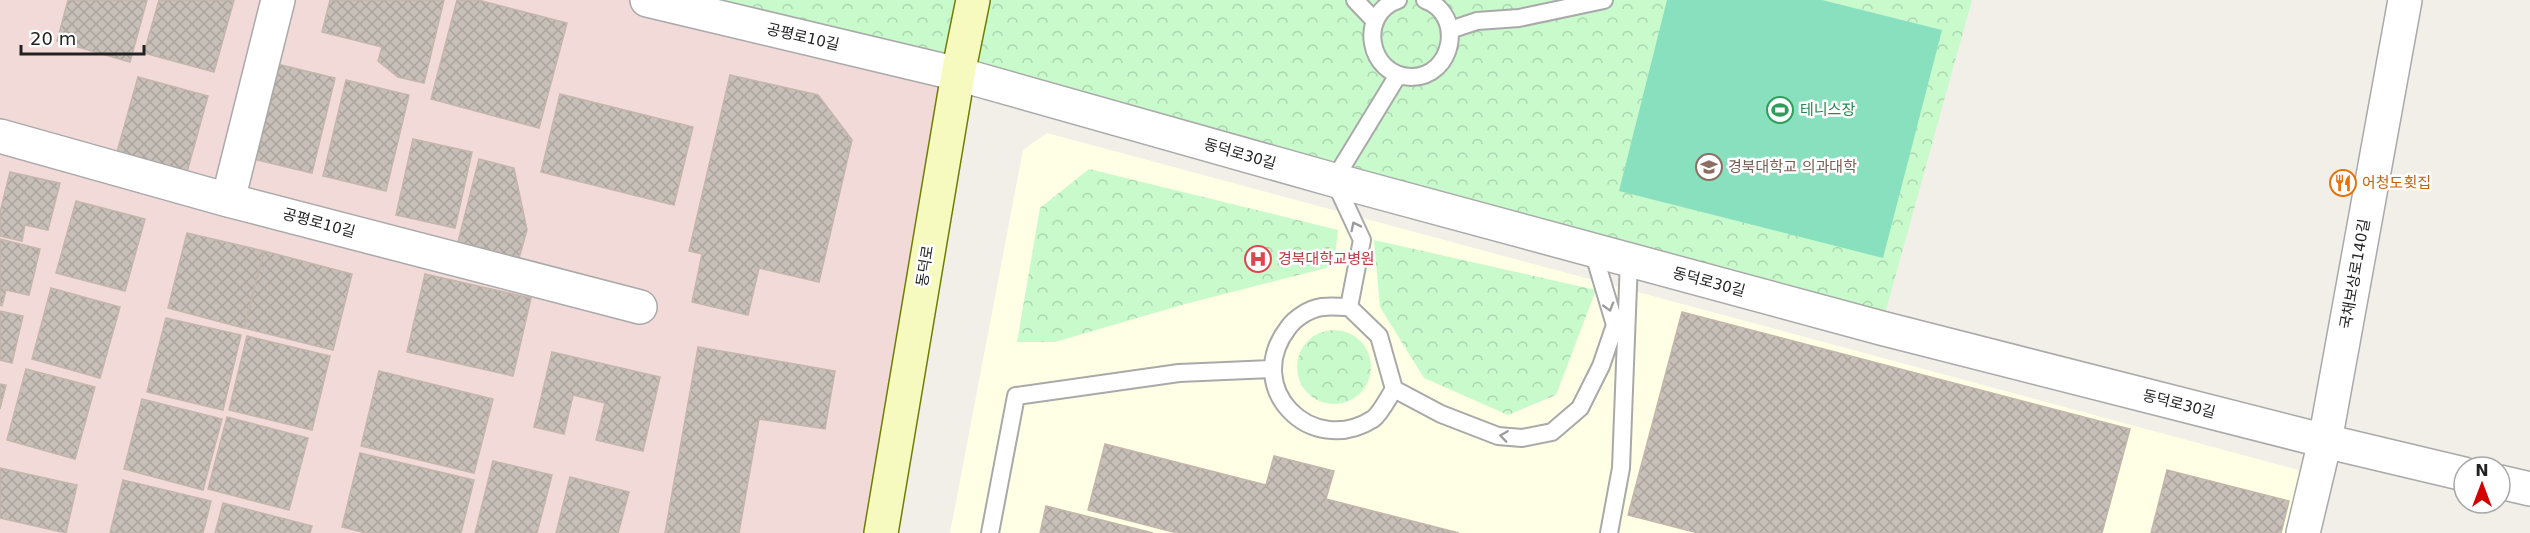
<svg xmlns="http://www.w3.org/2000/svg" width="2530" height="533" viewBox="0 0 2530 533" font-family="'DejaVu Sans','Noto Sans KR',sans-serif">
<defs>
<pattern id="park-crowns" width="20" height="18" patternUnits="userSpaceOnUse" patternTransform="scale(1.5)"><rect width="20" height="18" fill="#c8facc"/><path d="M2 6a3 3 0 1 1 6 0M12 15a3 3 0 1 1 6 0" fill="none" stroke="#acd6af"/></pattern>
<pattern id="building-cross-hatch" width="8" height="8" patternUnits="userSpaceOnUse" patternTransform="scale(1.5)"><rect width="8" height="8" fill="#c7bfb8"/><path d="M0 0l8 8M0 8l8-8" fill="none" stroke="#aba49e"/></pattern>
</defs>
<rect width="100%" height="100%" fill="#f2efe9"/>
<path fill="#f2dad9" d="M0 0H681L958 74 881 533H0Z"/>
<path fill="#ffffe5" d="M1047 133 2332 479 2318 533H950L1023 150Z"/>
<path fill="url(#park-crowns)" d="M647 0H1972L1881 328Z
M1089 169 1338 230 1334 266 1185 304 1055 342H1017L1040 208Z
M1374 240 1596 290 1556 395 1508 415 1424 378 1380 307Z
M1297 367a37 37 0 1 1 74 0a37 37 0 1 1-74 0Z"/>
<path fill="#88e0be" d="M1667 0H1822L1942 30 1883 258 1619 191Z"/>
<path fill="url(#building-cross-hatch)" stroke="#c4b6ab" stroke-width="1.5" d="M68 0H147L130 62 57 41Z
M159 0H234L214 72 144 53Z
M330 0H444L424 83 398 77 378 61 382 47 322 32Z
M457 0H478L567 23 539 128 431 99Z
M273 63 335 78 312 173 249 158Z
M730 75 818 95 852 140 819 282 759 268 748 315 692 302 702 254 689 251Z
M138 77 208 96 187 172 117 152Z
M346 80 409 95 386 191 323 176Z
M560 94 693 127 674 205 541 172Z
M413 139 472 152 455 228 396 215Z
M479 159 514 168 527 230 519 258 458 242Z
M10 172 60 183 48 230 25 225 22 241 0 236V212Z
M76 201 145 219 125 291 56 273Z
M187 233 264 251 244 328 168 308Z
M0 239 40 249 29 295 6 290 2 306 0 305Z
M264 251 352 274 333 350 244 328Z
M425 274 531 298 513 376 407 352Z
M51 288 120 307 100 378 32 359Z
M0 311 23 316 12 363 0 360Z
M1682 312 2130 429 2102 533H1698L1628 515Z
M166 318 241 335 223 410 147 392Z
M247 336 330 356 312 430 229 410Z
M698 347 835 371 825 429 759 419 739 533H665Z
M552 352 660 377 643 451 596 440 605 403 573 395 564 434 534 427Z
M26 369 95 387 75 459 7 440Z
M379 371 493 399 474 473 361 446Z
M0 384 6 385 0 409Z
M142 399 222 419 203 490 124 469Z
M227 417 308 438 289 510 208 489Z
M1105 444 1266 485 1274 456 1334 471 1326 499 1459 533H1177L1088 510Z
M360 453 474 480 461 533H366L342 527Z
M493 461 552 475 537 533H475Z
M0 468 77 485 66 533 0 518Z
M2167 470 2289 501 2281 533H2151Z
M570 477 629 492 618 533H556Z
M123 480 211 501 203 533H110Z
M223 503 312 526 310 533H215Z
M1046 506 1153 533H1040Z"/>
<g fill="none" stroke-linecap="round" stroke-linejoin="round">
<defs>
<path id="lane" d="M1355 0 1375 21
M1398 0C1357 14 1368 76 1411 77 1454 77 1465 14 1425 0
M1450 30 1477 21 1519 18 1604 0
M1398 75 1334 180 1362 240 1349 307 1379 336 1394 389 1441 414 1498 436 1522 438 1552 432 1580 408 1601 366 1615 325 1593 251
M1349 307C1340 307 1330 306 1322 307 1309 309 1295 318 1288 328 1242 388 1311 458 1373 419 1381 413 1388 398 1394 389
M990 533 1016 396 1179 373 1271 369
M1609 533 1621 468 1629 260"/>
<path id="street" d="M647 0 958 74 1334 180 1881 328 2325 441 2464 474
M0 136 228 200 640 307
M228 200 278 0
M2500 482 2530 489
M2303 533 2325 441 2405 0"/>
<path id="secondary" d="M881 533 958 74 973 0"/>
</defs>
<use href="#lane" stroke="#a9a9a9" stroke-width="20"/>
<use href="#street" stroke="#a9a9a9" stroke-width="36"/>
<use href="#secondary" stroke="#707d05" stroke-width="36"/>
<use href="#lane" stroke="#fff" stroke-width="16"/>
<use href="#street" stroke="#fff" stroke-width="33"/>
<use href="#secondary" stroke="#f7fabf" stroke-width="33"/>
</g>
<defs><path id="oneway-chevron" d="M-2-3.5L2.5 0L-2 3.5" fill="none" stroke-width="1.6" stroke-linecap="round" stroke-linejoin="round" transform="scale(1.5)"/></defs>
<g stroke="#9c9c9c">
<use href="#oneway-chevron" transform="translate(1355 226) rotate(-116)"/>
<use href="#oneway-chevron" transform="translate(1609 307) rotate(74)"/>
<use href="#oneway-chevron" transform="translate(1504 436) rotate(-172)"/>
</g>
<defs>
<symbol id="stadium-ring" viewBox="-11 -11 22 22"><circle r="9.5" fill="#fff" stroke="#2e9e5b" stroke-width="1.5"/><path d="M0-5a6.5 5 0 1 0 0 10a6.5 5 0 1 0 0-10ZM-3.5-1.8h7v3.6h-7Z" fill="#2e9e5b"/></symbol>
<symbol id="university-ring" viewBox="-11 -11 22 22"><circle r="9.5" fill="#fff" stroke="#8d6e63" stroke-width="1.5"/><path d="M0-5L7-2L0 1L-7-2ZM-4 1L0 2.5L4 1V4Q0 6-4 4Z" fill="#8d6e63"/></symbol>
<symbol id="restaurant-ring" viewBox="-11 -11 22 22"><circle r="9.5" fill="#fff" stroke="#e8710a" stroke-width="1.5"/><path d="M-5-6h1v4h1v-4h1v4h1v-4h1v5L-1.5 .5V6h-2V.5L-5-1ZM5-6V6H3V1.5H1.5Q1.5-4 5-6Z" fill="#e8710a"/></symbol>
<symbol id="hospital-ring" viewBox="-11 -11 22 22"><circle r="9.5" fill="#fff" stroke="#e0444e" stroke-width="1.5"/><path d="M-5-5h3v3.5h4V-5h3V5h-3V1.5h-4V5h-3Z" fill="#e0444e"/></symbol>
</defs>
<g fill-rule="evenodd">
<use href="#stadium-ring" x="1765" y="95" width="30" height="30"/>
<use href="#university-ring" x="1694" y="152" width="30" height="30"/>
<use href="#restaurant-ring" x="2328" y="168" width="30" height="30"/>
<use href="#hospital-ring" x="1243" y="244" width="30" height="30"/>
</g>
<g text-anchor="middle" stroke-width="5" stroke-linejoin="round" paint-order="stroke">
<g font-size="15" fill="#222" stroke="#fff">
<text transform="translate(803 37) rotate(13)" y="5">공평로10길</text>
<text transform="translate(1240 154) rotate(16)" y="5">동덕로30길</text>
<text transform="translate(319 223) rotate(15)" y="5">공평로10길</text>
<text transform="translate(925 266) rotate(-81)" y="5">동덕로</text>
<text transform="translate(2355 274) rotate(-80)" y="5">국채보상로140길</text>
<text transform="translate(1709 282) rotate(15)" y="5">동덕로30길</text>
<text transform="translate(2179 404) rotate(14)" y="5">동덕로30길</text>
</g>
<g font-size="15" fill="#27864d" stroke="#fff" text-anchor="start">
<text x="1800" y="115">테니스장</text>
</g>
<g font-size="15" fill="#785e54" stroke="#fff" text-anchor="start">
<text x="1728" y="172">경북대학교 의과대학</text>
</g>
<g font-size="15" fill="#c56008" stroke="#fff" text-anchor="start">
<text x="2362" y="188">어청도횟집</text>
</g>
<g font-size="15" fill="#be3a42" stroke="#fff" text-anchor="start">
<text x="1278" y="264">경북대학교병원</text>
</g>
</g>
<g transform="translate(2482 485)"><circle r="28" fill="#ffffff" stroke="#a7a7a7" stroke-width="1.5"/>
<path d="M0-4.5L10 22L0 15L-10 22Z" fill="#d40000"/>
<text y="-9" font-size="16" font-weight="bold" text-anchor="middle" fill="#222222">N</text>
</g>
<path d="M21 45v9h123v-9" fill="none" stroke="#222222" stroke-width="3"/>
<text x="30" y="45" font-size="18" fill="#222222" stroke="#ffffff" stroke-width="4.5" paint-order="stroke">20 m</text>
</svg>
